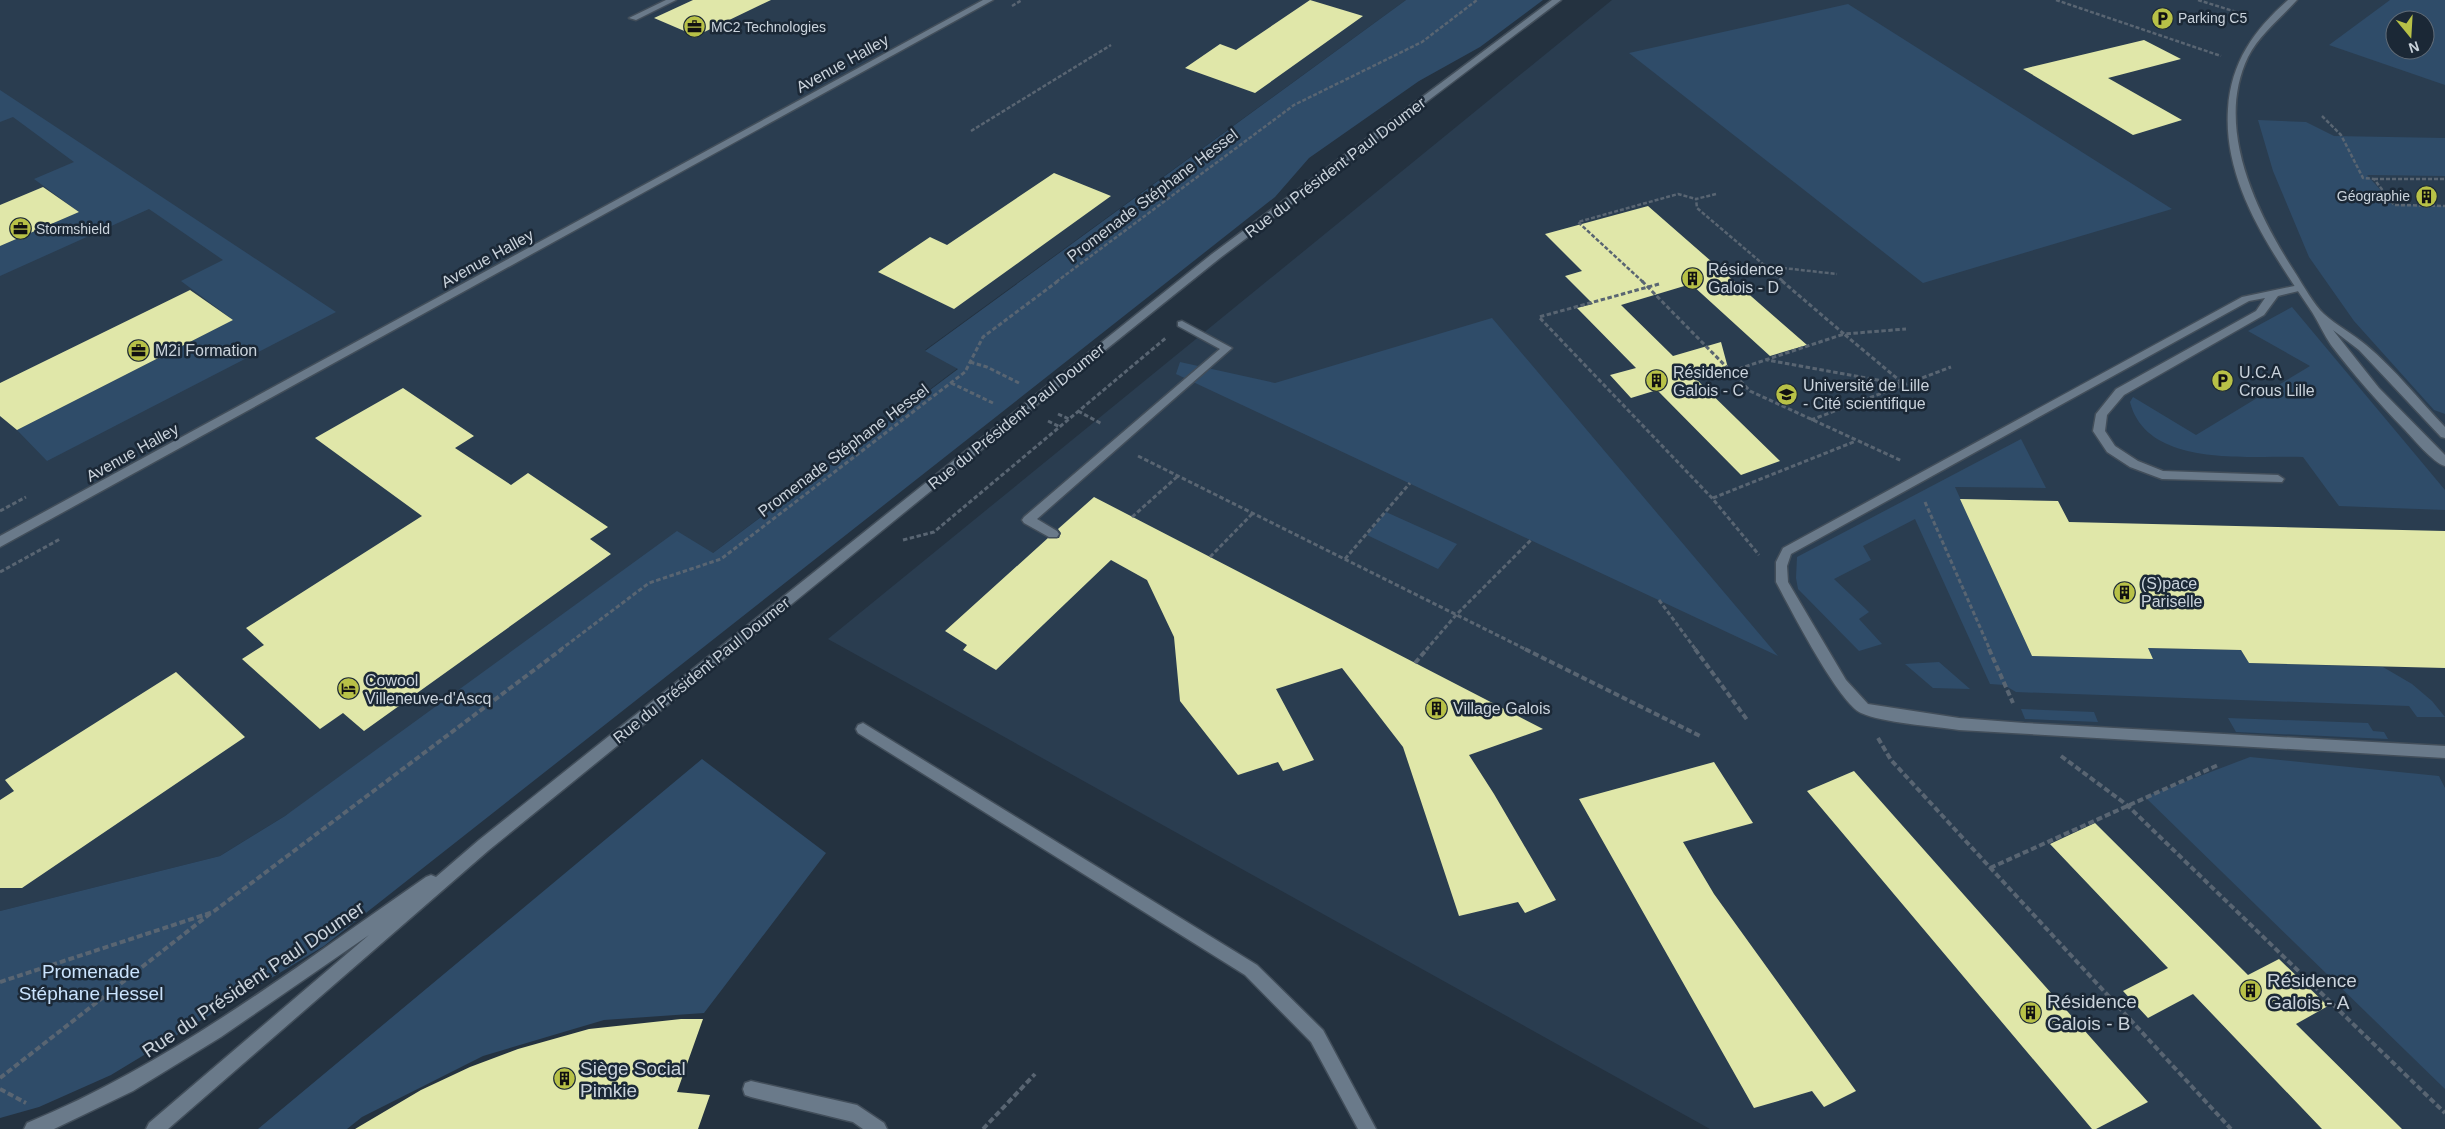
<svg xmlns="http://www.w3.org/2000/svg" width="2445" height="1129" viewBox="0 0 2445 1129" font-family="Helvetica,sans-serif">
<rect width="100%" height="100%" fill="#243240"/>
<path fill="#2a3d50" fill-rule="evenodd" d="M0 0H1406L925 350 958 368 713 553 220 856 0 911Z
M1612 0H2445V1129H1710L828 639ZM2395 20H2425V50H2395Z"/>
<path fill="#2f4c69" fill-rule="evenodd" d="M1406 0H1543L1480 47 1419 81 1309 158 1275 197 324 946 111 1075 39 1107 0 1118V911L220 856 285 816 677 531 713 553 958 369 925 351Z
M2390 0H2445V85L2329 45ZM2395 20H2425V50H2395Z
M1848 4 2172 209 1923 283 1629 53Z
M0 90 336 312 47 461 17 430 233 320 181 281 223 260 149 209 0 276V246L79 212 34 179 74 162 13 117 0 122Z
M2258 120 2306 122 2334 136 2445 138V176L2367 175 2394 205 2445 206V414L2434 410 2354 321 2309 257 2273 171Z
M2292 307 2445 490V510L2339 506 2303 457C2250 455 2147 469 2130 402L2133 397 2196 435 2310 366 2248 331Z
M1492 318 1778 656 1176 374 1180 362 1275 383Z
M2021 439 2046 488 1955 487 2032 656 2153 659 2147 648 2241 650 2249 663 2383 667 2412 684 2432 701 2445 717H2417L2409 706 2016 692 2004 685 1990 684 1915 519 1863 546 1871 560 1834 579 1869 612 1859 619 1882 644 1859 651 1798 589 1796 578 1797 557Z
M1386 512 1457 544 1438 569 1367 535Z
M1939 662 1970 689 1933 688 1905 664Z
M2021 709 2094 712 2098 722 2025 719Z
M2228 718 2368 723 2373 731 2384 732 2388 739 2236 732Z
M2250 757 2439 776 2445 788V1089L2145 797Z
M702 759 826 853 704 1013 604 1020 483 1056 362 1117 347 1129H258Z"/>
<path fill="#e0e7a9" d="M693 0H771L696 36 654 18Z
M1310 0 1363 16 1255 93 1185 68 1220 44 1236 50Z
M2144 40 2181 59 2108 78 2182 120 2133 135 2023 69Z
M1054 173 1111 196 954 309 878 272 930 237 947 245Z
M43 187 79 212 0 246V205Z
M1648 206 1807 345 1770 356 1691 284 1621 305 1673 356 1721 342 1728 368 1695 378 1780 461 1741 475 1657 390 1631 398 1610 375 1636 368 1577 308 1593 304 1565 276 1582 271 1545 234Z
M190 290 233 320 17 430 0 416V383Z
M403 388 474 436 455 448 511 485 528 473 608 527 590 539 611 554 364 731 343 713 320 729 242 659 264 645 246 628 422 516 315 438Z
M1094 497 1543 729 1469 755 1494 794 1556 900 1525 913 1518 902 1459 916 1403 747 1342 668 1276 689 1314 760 1283 771 1278 762 1238 775 1180 701 1174 637 1147 580 1111 560 996 670 963 650 967 645 945 631 1048 538H1059L1061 533 1058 529Z
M1960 499 2058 501 2069 522 2445 531V668L2249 663 2241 650 2148 648 2153 659 2032 656Z
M176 672 245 737 22 888H0V800L14 791 5 780Z
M1714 762 1753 823 1683 842 1714 894 1856 1091 1824 1107 1812 1091 1754 1108 1579 799Z
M1854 771 1988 922 2148 1102 2096 1129H2092L1807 791Z
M2095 823 2248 975 2279 959 2328 1006 2296 1024 2402 1129H2322L2193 994 2148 1018 2123 991 2168 968 2050 844Z
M681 1019H703L677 1092 710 1095 698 1129H355L421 1090 470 1067 518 1049 589 1029Z"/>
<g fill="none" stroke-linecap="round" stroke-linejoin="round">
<defs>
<path id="service" d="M666 0H676L636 20 629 18Z
M2299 285 2304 288 2303 290 2278 296 2264 315 2124 395 2107 415 2105 431 2115 446 2138 461 2163 471 2278 475 2284 479 2282 482 2162 479 2130 467 2107 452 2093 431 2096 414 2116 389 2256 311 2265 298 2249 301 1791 554 1787 566 1788 582 1846 680 1868 704 1959 718 2024 723 2445 746V758L1959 730C1933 726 1883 723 1861 713 1838 702 1790 608 1776 582V562L1783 548 2242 297Z
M1182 321 1232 348 1037 519 1057 531 1059 534 1057 537H1049L1024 523 1022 520 1024 517 1220 349 1178 326V322Z
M863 723 1257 965 1323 1030 1376 1129H1358L1311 1042 1245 975 858 733 856 729 858 725Z
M751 1081 857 1105 884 1123 887 1129H863L853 1122 751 1097 745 1095 743 1089 745 1083Z"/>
<path id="minor" d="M983 0H993L0 547V536Z"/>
<path id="tertiary" d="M2288 0H2297C2280 19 2260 34 2248 57 2214 128 2257 214 2296 274 2303 285 2314 305 2324 314 2336 325 2353 334 2366 345 2395 369 2419 400 2445 427V438L2441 437 2359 350 2333 330 2379 388 2445 455V466C2433 463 2413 438 2403 428 2378 402 2353 374 2331 345 2324 335 2319 323 2312 312 2272 252 2223 185 2228 109 2231 62 2254 30 2288 0Z"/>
<path id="secondary" d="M1552 0H1561L1220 258 1028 412 489 850 168 1129H146L149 1123 369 935 221 1037 133 1091 54 1129H24L27 1123C172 1063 297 966 426 877L431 875 436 877 479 840 1212 254Z"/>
</defs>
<use href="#service" stroke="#424e5a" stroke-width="3"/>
<use href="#minor" stroke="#424e5a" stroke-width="3"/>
<use href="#tertiary" stroke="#424e5a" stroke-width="3"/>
<use href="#secondary" stroke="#424e5a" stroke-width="3"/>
<path stroke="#596572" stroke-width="2.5" stroke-dasharray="4 2" stroke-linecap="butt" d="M2056 0 2221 56
M2198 0 2246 15
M1012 6 1022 0
M2322 116 2341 135 2363 178 2374 179 2394 205 2445 206
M971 131 1111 45
M2374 179H2445
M1716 194 1696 199 1697 208 1784 282
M1765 266 1837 274
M1056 282 1294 105 1422 42 1477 0
M1643 282 1578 222 1678 194 1696 199"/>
<path stroke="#596572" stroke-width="3" stroke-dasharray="4.5 2.5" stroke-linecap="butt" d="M1642 281 1750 391 1902 461
M1782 281 1844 334 1906 329
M1659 284 1539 317 1712 498 1759 555
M970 362 987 367 1019 383
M1732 371 1844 334 1905 385 1767 360
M951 383 993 403
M1078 411 1102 424
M1058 414 1069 419
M1811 420 1951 367
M1048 421 1060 427
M1138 456 1527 650
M1713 498 1856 441
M1925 502 1990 650
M0 511 26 497
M1132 517 1178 476
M903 540 934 532 1167 337
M1210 557 1253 513
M1345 559 1410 483
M0 572 60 539
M1659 600 1696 650
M560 650 649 583 721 559 965 372 983 337 1058 281
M1426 650 1456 615 1531 540"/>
<path stroke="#596572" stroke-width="4" stroke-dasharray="6 3" stroke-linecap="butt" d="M1525 649 1702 737
M1695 649 1748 721
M1989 649 2013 703
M1415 663 1427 649
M1878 738 1891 760 2231 1129
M2061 756 2127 805 2445 1113
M1990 868 2218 765
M0 982 213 912 562 649
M0 1078 211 913
M0 1089 26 1103
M983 1129 1035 1074"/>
<use href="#service" fill="#6a7a8a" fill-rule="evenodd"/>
<use href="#minor" fill="#6a7a8a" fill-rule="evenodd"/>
<use href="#tertiary" fill="#6a7a8a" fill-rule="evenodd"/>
<use href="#secondary" fill="#6a7a8a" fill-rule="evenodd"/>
</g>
<defs>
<symbol id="parking-disc" viewBox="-11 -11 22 22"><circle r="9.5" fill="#b8c147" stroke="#1b2836"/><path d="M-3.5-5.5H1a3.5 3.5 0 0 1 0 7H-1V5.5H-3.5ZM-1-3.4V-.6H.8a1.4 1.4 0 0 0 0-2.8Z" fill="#111"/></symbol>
<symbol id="office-disc" viewBox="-11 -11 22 22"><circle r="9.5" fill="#b8c147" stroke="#1b2836"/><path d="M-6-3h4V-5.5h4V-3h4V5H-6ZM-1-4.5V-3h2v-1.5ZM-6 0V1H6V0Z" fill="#111"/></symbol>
<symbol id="building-disc" viewBox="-11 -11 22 22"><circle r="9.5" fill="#b8c147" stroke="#1b2836"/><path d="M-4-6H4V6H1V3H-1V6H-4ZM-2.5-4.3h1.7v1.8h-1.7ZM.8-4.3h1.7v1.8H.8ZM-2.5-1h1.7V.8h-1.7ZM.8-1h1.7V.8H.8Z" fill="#111"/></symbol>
<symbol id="university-disc" viewBox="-11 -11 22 22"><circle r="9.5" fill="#b8c147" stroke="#1b2836"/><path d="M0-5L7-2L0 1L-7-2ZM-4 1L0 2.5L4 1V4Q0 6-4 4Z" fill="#111"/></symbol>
<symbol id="hotel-disc" viewBox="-11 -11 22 22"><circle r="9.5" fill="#b8c147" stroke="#1b2836"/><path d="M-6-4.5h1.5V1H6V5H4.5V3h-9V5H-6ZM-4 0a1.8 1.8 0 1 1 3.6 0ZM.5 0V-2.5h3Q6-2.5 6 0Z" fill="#111"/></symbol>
</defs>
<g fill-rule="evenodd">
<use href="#parking-disc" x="2150" y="6" width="25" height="25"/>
<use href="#office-disc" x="682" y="14" width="25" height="25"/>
<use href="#building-disc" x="2414" y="184" width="25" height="25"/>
<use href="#office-disc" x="8" y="216" width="25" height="25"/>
<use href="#building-disc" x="1680" y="266" width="25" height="25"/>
<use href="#office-disc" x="126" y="338" width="25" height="25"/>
<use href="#building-disc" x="1644" y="368" width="25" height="25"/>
<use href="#parking-disc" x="2210" y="368" width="25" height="25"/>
<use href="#university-disc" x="1774" y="382" width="25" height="25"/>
<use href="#building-disc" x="2112" y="580" width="25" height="25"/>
<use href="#hotel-disc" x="336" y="676" width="25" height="25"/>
<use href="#building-disc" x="1424" y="696" width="25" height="25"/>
<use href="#building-disc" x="2238" y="978" width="25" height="25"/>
<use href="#building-disc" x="2018" y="1000" width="25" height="25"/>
<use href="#building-disc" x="552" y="1066" width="25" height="25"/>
</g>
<g text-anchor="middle" stroke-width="5" stroke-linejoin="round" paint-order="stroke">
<g font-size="14" fill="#cad3dc" stroke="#1b2836" text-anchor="start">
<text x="2178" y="23">Parking C5</text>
<text x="711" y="32">MC2 Technologies</text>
<text x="2410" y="201" text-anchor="end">Géographie</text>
<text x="36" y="234">Stormshield</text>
</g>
<g font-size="16" fill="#cad3dc" stroke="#1b2836">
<text transform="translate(842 63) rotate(-29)" y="6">Avenue Halley</text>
<text transform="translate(1335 167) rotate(-37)" y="6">Rue du Président Paul Doumer</text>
<text transform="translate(1152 195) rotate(-37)" y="6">Promenade Stéphane Hessel</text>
<text transform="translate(487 258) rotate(-29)" y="6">Avenue Halley</text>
<text transform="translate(1016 416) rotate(-39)" y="6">Rue du Président Paul Doumer</text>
<text transform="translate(843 450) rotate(-37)" y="6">Promenade Stéphane Hessel</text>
<text transform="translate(132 452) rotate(-29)" y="6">Avenue Halley</text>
<text transform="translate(701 670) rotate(-39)" y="6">Rue du Président Paul Doumer</text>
</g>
<g font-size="16" fill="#cad3dc" stroke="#1b2836" text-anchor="start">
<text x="1708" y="275">Résidence<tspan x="1708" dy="18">Galois - D</tspan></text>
<text x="155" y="356">M2i Formation</text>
<text x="1673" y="378">Résidence<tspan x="1673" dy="18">Galois - C</tspan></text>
<text x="2239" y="378">U.C.A<tspan x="2239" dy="18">Crous Lille</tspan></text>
<text x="1803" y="391">Université de Lille<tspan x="1803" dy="18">‐ Cité scientifique</tspan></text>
<text x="2141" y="589">(S)pace<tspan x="2141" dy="18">Pariselle</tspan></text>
<text x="365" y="686">Cowool<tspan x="365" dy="18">Villeneuve-d'Ascq</tspan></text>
<text x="1453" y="714">Village Galois</text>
</g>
<g font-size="19" fill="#cae3fd" stroke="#1b2836">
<text x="91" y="978">Promenade<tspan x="91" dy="22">Stéphane Hessel</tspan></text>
</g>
<g font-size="19" fill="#cad3dc" stroke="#1b2836">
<text transform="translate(253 979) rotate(-34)" y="7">Rue du Président Paul Doumer</text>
</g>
<g font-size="19" fill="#cad3dc" stroke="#1b2836" text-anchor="start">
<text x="2267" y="987">Résidence<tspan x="2267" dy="22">Galois - A</tspan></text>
<text x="2047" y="1008">Résidence<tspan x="2047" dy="22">Galois - B</tspan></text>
<text x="580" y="1075">Siège Social<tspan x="580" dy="22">Pimkie</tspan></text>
</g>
</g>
<g transform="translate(2410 35) rotate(162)"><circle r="24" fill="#1b2836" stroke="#616c78"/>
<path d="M0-4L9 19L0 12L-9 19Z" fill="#b8c147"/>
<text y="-8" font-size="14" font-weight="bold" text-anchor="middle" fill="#cad3dc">N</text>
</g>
</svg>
